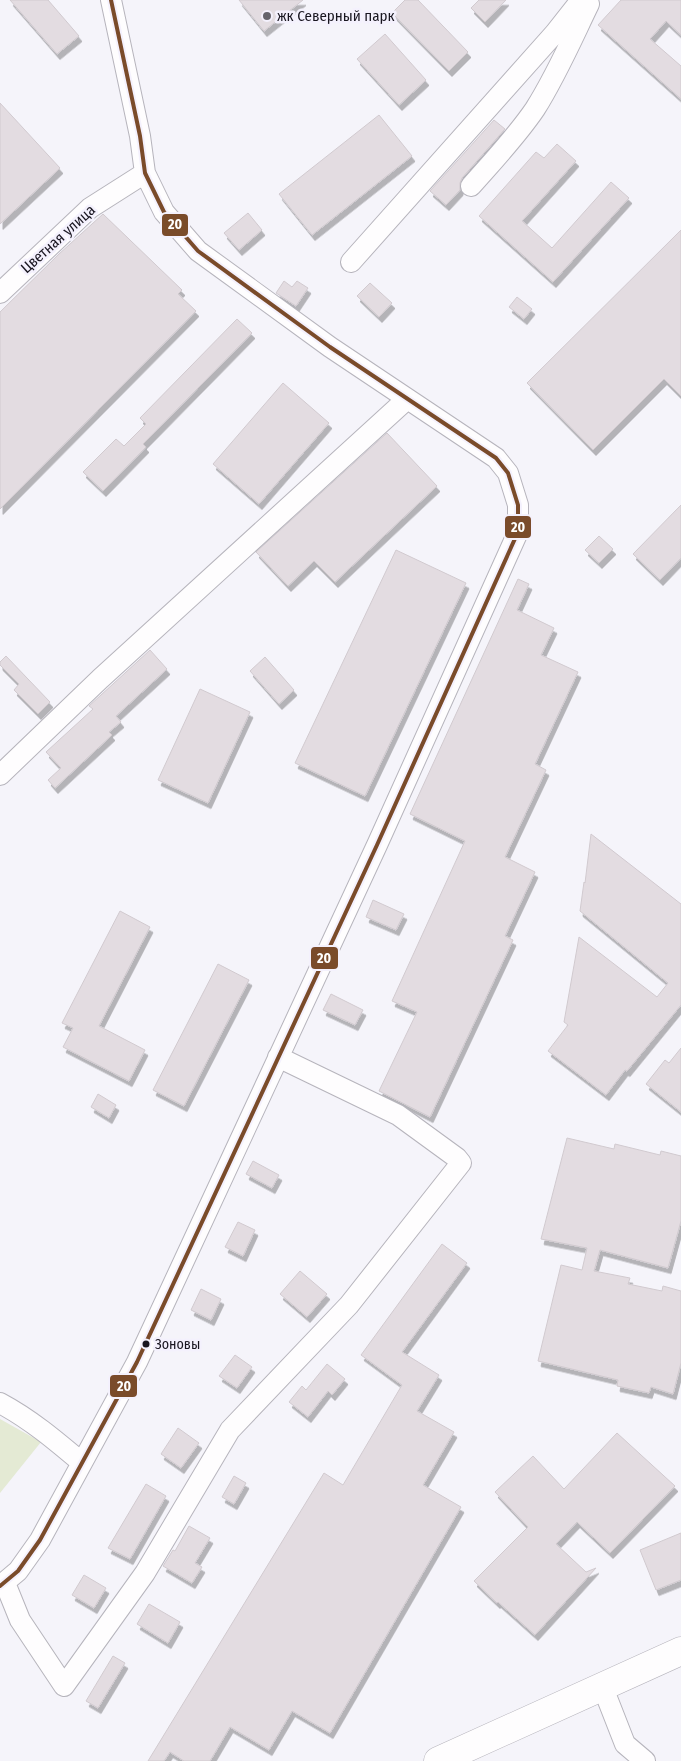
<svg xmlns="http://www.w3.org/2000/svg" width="681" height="1761" viewBox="0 0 681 1761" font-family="'Fira Sans Condensed',sans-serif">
<defs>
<filter id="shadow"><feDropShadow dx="3" dy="5.5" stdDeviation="0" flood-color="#0004"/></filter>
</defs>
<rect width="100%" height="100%" fill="#f5f4fa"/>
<path fill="#e4ead4" d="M0 1419 41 1442 0 1493Z"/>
<path fill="#e3dce1" stroke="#d1cacf" filter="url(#shadow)" d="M10 0H48L79 36 57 54Z
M239 0H303L264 31Z
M405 0H418L468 52 449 71 392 13Z
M479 0H506L485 22 471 8Z
M621 0H681V35L666 21 650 39 681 66V99L598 25Z
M385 34 426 80 399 105 357 59Z
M0 103 60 168 0 224Z
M379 115 412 156 312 235 279 194Z
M494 120 505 129 462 178 460 183V190L446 205 430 191Z
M557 144 576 161 522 221 552 248 611 182 629 198 553 282 479 216 536 152 544 158Z
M248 213 262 230 239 250 224 233Z
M103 214 182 290 178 294 196 311 0 509V312L59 254Z
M681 230V396L664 379 593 450 527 383Z
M284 281 292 287 297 281 308 288 296 306 276 293Z
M370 283 392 303 379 317 357 296Z
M517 297 532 309 524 319 509 307Z
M237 319 252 333 143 444 146 447 103 491 83 472 116 439 124 446 146 424 140 418Z
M283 383 329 423 259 504 213 464Z
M387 433 437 486 335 582 314 561 288 586 256 552Z
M681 505V558L660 580 633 554Z
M599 536 613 549 599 563 585 550Z
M396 550 466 583 365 796 295 763Z
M518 579 529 584 517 610 554 628 541 655 578 672 535 764 546 770 505 857 535 872 505 936 513 940 430 1117 379 1091 417 1012 392 1001 465 841 410 814Z
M150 650 167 669 116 716 121 722 109 732 112 735 55 788 48 780 61 768 46 752 93 709 89 706Z
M6 656 50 702 38 714 14 690 19 684 0 665V662Z
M265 657 294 690 279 704 250 671Z
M200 689 250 712 208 803 158 780Z
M591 834 681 904V1005L627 1071 625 1070 606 1095 548 1051 568 1025 564 1022 579 937 657 997 668 983 580 911 584 882 585 883Z
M373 900 404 914 396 930 366 917Z
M120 911 150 927 99 1026 145 1050 129 1081 63 1047 73 1028 62 1023Z
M218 964 249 980 184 1106 153 1090Z
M331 994 363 1010 355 1025 323 1010Z
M681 1048V1112L646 1084 665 1060 669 1063Z
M98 1094 116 1105 109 1118 91 1107Z
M567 1138 614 1149 615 1144 660 1155 661 1151 681 1156V1221L668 1268 600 1250 594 1271 630 1278 628 1284 662 1291 663 1286 681 1291V1363L673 1394 651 1387 649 1393 617 1386 618 1380 538 1361 561 1265 582 1270 587 1248 541 1239Z
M253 1161 279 1175 272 1188 246 1174Z
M238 1222 255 1230 243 1256 225 1247Z
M442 1244 467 1263 402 1352 439 1375 417 1411 454 1432 423 1485 461 1507 330 1733 292 1711 269 1750 230 1727 210 1761H184L170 1752 164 1761H148L324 1473 343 1485 402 1385 361 1355Z
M300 1271 327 1294 307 1317 280 1294Z
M201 1289 221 1299 211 1320 191 1310Z
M235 1355 252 1367 237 1388 219 1376Z
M327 1364 345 1379 332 1395 328 1391 308 1417 289 1402 302 1386 306 1390Z
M178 1428 199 1443 181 1468 161 1454Z
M617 1433 675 1486 610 1553 577 1522 556 1544 586 1572 596 1568 535 1635 498 1602 497 1603 474 1581 528 1527 495 1492 533 1456 564 1489Z
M234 1476 246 1483 234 1504 222 1497Z
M146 1484 166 1496 130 1559 108 1548Z
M189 1526 210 1538 195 1563 202 1567 192 1583 163 1566 173 1550 175 1551Z
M681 1533V1580L656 1590 640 1550Z
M84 1575 106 1588 94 1608 72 1595Z
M149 1604 180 1622 168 1643 137 1624Z
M113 1656 125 1663 98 1708 86 1701Z"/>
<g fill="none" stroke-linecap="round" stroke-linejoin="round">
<defs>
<path id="minor" d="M471 186C493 161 516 137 535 109 556 76 572 39 589 4
M351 262 555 33 581 0
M0 293 90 208 145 173
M0 775 100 679 407 399
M0 1403C30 1419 55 1440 81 1462
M5 1583 20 1620 64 1686 145 1573 230 1430 349 1305 461 1163 457 1158 398 1115 278 1057
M0 1586 18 1571 40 1540 137 1362 377 845 518 532V505L508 473 496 458 330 347 198 251 164 212 145 173 140 136 111 0
M607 1698 625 1744 645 1761"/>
<path id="highway" d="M438 1761 681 1651"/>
</defs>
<use href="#minor" stroke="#b6b4bc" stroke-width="22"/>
<use href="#highway" stroke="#b6b4bc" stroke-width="29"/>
<use href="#minor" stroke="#fefdfe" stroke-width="20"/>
<use href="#highway" stroke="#fefdfe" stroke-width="28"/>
<defs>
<path id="bus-1" d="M0 1586 18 1571 40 1540 137 1362 377 845 518 532V505L508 473 496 458 330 347 198 251 164 212 145 173 140 136 111 0"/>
</defs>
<use href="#bus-1" stroke="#f4f1fd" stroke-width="8"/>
<use href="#bus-1" stroke="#7a4b2a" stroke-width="4"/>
</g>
<circle fill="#66646c" stroke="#f4f1fd" stroke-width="2" cx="267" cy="16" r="5"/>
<circle fill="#191620" stroke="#f4f1fd" stroke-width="2" cx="146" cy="1344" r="4.5"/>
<g text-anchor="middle" stroke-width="5" stroke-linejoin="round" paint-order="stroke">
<g font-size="14" fill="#191620" stroke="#f4f1fd" text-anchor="start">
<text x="155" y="1349">Зоновы</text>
</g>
<g font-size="15" fill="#191620" stroke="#f4f1fd" text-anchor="start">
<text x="277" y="21">жк Северный парк</text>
</g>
<g font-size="15" fill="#191620" stroke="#f4f1fd">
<text transform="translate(58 239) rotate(-42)" y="5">Цветная улица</text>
</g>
</g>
<g stroke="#f4f1fd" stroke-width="2">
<rect x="161" y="213" width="28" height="24" rx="5" fill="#7a4b2a"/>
<rect x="504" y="515" width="28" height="24" rx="5" fill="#7a4b2a"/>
<rect x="310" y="946" width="29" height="24" rx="5" fill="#7a4b2a"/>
<rect x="109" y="1374" width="29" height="24" rx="5" fill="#7a4b2a"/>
</g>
<g font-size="14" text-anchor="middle" font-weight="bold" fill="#fff">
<text x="175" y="229">20</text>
<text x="518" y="532">20</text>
<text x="324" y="963">20</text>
<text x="124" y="1391">20</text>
</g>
</svg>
